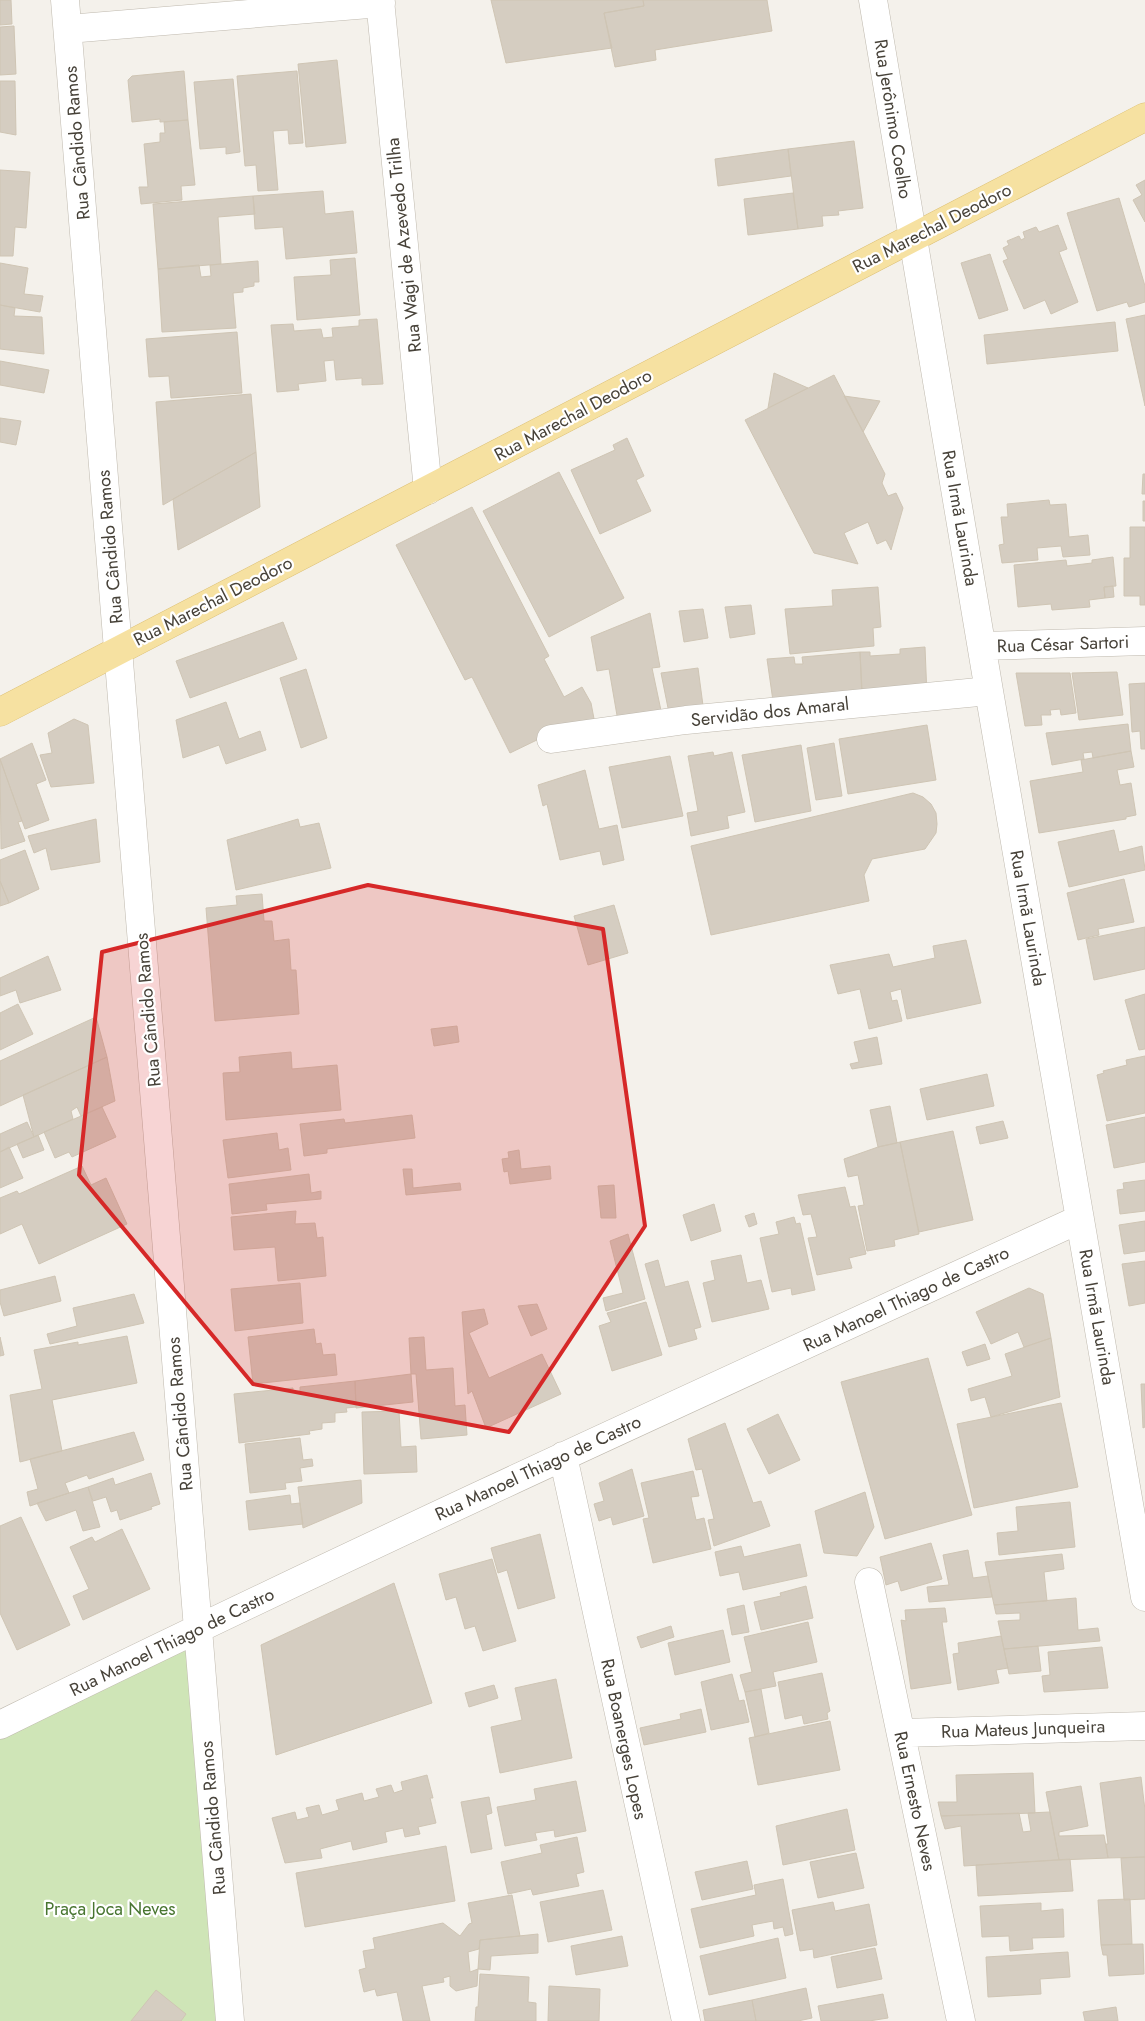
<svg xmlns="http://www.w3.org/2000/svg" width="1145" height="2021" viewBox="0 0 1145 2021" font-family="Jost,sans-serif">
<rect width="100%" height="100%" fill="#f4f1eb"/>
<path fill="#cfe5b7" d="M198 1628 230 2021H0V1725Z"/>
<path fill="#d5cdc1" stroke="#cfc5b4" d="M0 0H11L12 24 0 25Z
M491 0H643L644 6 604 13 612 48 506 63Z
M643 0H767L772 31 655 50 656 60 615 67 604 13 644 6Z
M14 26 16 74 0 75V27Z
M337 60 346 143 306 147 298 64Z
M184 71 188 120 160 122V119L132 122 128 80 132 76Z
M297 71 303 143 289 144 288 130 273 131 278 190 258 191 256 165 245 166 237 76Z
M233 79 240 152 226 154V147L200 149 194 82Z
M0 81H15L16 135 0 132Z
M188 120 195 185 181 186 182 200 141 204 139 187H148L144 144 160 142V133H165L164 122Z
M854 141 863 208 838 211 839 215 822 216 823 226 798 229 788 149Z
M788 149 791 176 718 186 715 159Z
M0 170 30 172 26 228 15 227 13 256H0Z
M1145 180V222L1133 200 1142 195 1136 185Z
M323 191 325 214 353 211 357 253 286 259 283 227 255 229 253 196Z
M793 193 798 229 748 235 744 199Z
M253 196 255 214 218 217 221 264 158 269 153 204Z
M1119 198 1145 286V302L1129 307 1127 302 1097 311 1067 213Z
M1058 225 1067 249 1059 252 1078 302 1051 314 1045 300 1024 309 1003 261 1008 259 1003 248 1009 245 1007 241 1019 236 1021 240 1025 238 1023 232 1036 227 1039 232Z
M990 254 1008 310 979 319 961 263Z
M355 258 360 315 297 320 294 277 331 275 330 260Z
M258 261 259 282H254V286L243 288V292L233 293 236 328 162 332 158 269 199 265 201 277 211 276 210 265Z
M0 263 28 268 24 294 43 296 40 312 0 305Z
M0 305 15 308 14 316 42 317 44 354 0 349Z
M1145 315V406L1126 319Z
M377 319 383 384 362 385V378L336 380 334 360 324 361 326 381 298 384 299 390 277 392 271 325 293 324 294 331 321 329 323 338 333 337 332 328 359 326V320Z
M1115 322 1118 351 987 364 984 335Z
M237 332 242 393 171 398 169 376 149 377 146 339Z
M0 361 49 370 44 393 0 385Z
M774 373 808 388 768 408Z
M834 375 885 474 882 483 888 496 896 493 903 508 891 550 886 540 877 544 868 522 844 533 858 564 814 553 745 420Z
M251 394 256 452 163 505 156 402Z
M844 396 880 401 863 432Z
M0 418 21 421 16 445 0 442Z
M627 438 644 476 636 480 651 511 600 534 571 470 615 450 613 445Z
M256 452 260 507 178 550 173 499Z
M559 472 624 598 549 637 483 511Z
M1143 474H1145V494H1142Z
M1049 500 1050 505 1066 504 1069 537 1088 535 1090 555 1063 557 1061 546 1037 548 1038 560 1002 563 999 545 1004 544 1001 517H1008L1007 504Z
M1143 501H1145V521H1143Z
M472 507 549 656 544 659 564 697 582 687 591 703 595 724 572 723 510 753 472 677 465 680 396 545Z
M1130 527H1145V605H1140V596H1124V558H1130Z
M1113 557 1116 586 1104 587 1105 598 1089 600 1090 607 1052 610 1051 604 1018 607 1014 565 1066 560 1067 566 1092 563V560Z
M1113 586 1114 597 1105 598 1104 587Z
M878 587 881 627 873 628 874 646 790 654 785 609 833 606 832 590Z
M751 605 755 634 730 638 725 607Z
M703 609 708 638 684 642 679 611Z
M650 613 660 667 652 668 663 720 619 727 609 669 597 671 591 637Z
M283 622 297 659 190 698 176 661Z
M925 647 927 696 862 699 860 652H870V656L900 654V649Z
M860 652 862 690 774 708 767 659 794 657 795 664H803L802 657Z
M698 668 704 713 670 718 661 673Z
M306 669 327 738 301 748 280 678Z
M1117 672 1123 715 1079 720 1072 673Z
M1016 673H1070L1076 713 1061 715 1060 709 1050 710 1051 715H1041L1042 725 1025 726Z
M1145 683V749H1141L1140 731 1132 732 1129 684Z
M226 702 239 739 260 731 266 750 226 764 219 745 183 758 176 720Z
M74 719 88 725 94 783 51 787 40 755 52 753 48 733Z
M1128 724 1131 751 1093 758 1092 752 1083 753 1084 759 1052 765 1046 733Z
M927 725 936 780 848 794 839 739Z
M32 743 46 780 36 784 49 820 25 829 0 759Z
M834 743 842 796 816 800 807 748Z
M801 745 811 811 755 822 742 755Z
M1131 751 1134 767 1117 770 1120 785 1131 783 1136 815 1126 817V819L1039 833 1030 781 1083 772 1081 760Z
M713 752 714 756 732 752 745 812 727 816 729 828 691 836 687 813 698 811 688 756Z
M670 756 683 816 622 828 609 767Z
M0 759 22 821 18 822 25 841 1 849Z
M585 770 599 829 617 825 624 860 603 865 600 851 560 860 547 804 543 806 538 785Z
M913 793 923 797 931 804 936 813 937 824 936 833 925 849 872 859 864 875 869 901 711 935 691 846Z
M96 819 100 862 51 870 46 848 34 853 28 836Z
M298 819 300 827 319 823 331 868 236 890 227 840Z
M1114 830 1119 852 1142 846 1145 870 1069 887 1058 842Z
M25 850 39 889 9 903 0 881V860Z
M1124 879 1134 922 1098 929 1099 935 1078 940 1067 893Z
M0 881 9 903 0 906Z
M262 894 264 921H272L274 941 289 939 291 970H296L299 1014 215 1021 206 908 237 905 236 896Z
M614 905 628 953 588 965 574 916Z
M1145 927V969L1094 980 1086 939Z
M966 940 981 1003 907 1019 901 989 890 992 892 1001 897 1000 902 1021 869 1029 860 989 838 994 830 965 889 954 893 967 935 958 933 946Z
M48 956 61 990 20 1003 16 990 0 996V978Z
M1145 994V1049L1139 1050 1125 1000Z
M18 1004 33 1034 0 1050V1013Z
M96 1017 107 1057 0 1106V1061Z
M457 1026 459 1042 434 1046 431 1029Z
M877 1037 882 1064 852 1069 850 1064 859 1062 854 1042Z
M291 1052 292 1069 337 1065 341 1110 226 1120 223 1073 240 1072 239 1057Z
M1145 1056V1113L1107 1121 1097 1075 1104 1073 1103 1071 1127 1065 1126 1060Z
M107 1057 115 1101 81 1116 77 1107 71 1111 73 1119 34 1137 23 1095Z
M987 1074 994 1106 927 1120 920 1089Z
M890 1106 897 1143 878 1147 870 1110Z
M102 1107 116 1137 72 1157 69 1152 55 1158 44 1132Z
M412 1115 415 1138 327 1149V1153L304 1156 300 1124 344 1119 345 1123Z
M1145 1117V1162L1114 1168 1106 1125Z
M1003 1121 1008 1138 980 1144 976 1127Z
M27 1122 34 1137 0 1152V1134Z
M953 1131 973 1220 919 1232 900 1142Z
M277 1133 279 1150 288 1148 291 1170 228 1178 223 1140Z
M38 1135 44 1150 23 1158 17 1144Z
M900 1142 919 1234 894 1240 895 1246 867 1251 858 1206 864 1205 858 1175 848 1177 844 1159 878 1147Z
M9 1147 23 1178 0 1188V1152Z
M519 1150 521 1169 550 1166 551 1179 510 1184 508 1171 504 1172 502 1159 509 1158 508 1152Z
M82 1166 91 1185 106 1178 127 1224 39 1264 22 1224 0 1234V1198L17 1191 19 1194Z
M403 1169H412L413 1188 460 1183 461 1190 406 1195Z
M309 1174 311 1193 321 1191V1199L266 1204 267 1210 232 1214 229 1184Z
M1145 1180V1211L1120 1214 1117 1190 1124 1189 1123 1183Z
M614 1185 616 1218H601L598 1186Z
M845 1187 850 1207 855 1206 866 1254 849 1258 852 1268 817 1275 808 1238 817 1237 811 1214 803 1215 798 1195Z
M714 1204 721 1231 691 1241 683 1215Z
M296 1211 295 1224 315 1223 317 1238 323 1237 326 1276 278 1281 275 1247 234 1250 231 1217Z
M754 1213 757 1224 749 1227 745 1216Z
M794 1217 796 1224 800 1223 815 1290 792 1295 791 1288 772 1292 760 1238 779 1234 776 1222Z
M1145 1221V1251L1124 1254 1119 1225Z
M628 1234 645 1299 606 1311 603 1298 623 1293 610 1241Z
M741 1255 747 1283 761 1280 769 1309 712 1322 703 1283 715 1280 711 1261Z
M658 1260 665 1287 688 1281 701 1327 694 1329 697 1339 669 1347 645 1264Z
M1145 1261V1303L1129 1306 1122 1264Z
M55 1276 61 1301 4 1316 0 1302V1290Z
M300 1283 303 1323 235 1331 231 1289Z
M1029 1288 1043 1294 1051 1338 1024 1347 1018 1332 991 1344 976 1312Z
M134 1294 144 1323 50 1344 47 1334 77 1326 73 1308Z
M646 1302 662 1355 612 1371 599 1326 611 1322 607 1313Z
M537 1304 547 1329 531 1336 518 1306Z
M484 1309 488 1324 469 1333 489 1378 542 1354 561 1394 486 1428 472 1391 468 1394 462 1312Z
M314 1329 316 1344 321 1343 323 1355 335 1354 337 1375 253 1384 248 1337Z
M127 1336 137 1383 52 1400 62 1451 20 1462 10 1395 42 1389 34 1350 78 1342V1345Z
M0 1337 4 1355 0 1356Z
M424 1337 426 1370 453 1368 455 1406 465 1405 467 1435 421 1439 416 1374H411L409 1338Z
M1051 1338 1060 1397 991 1417 985 1397 971 1401 968 1389 1012 1376 1005 1354Z
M985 1344 990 1359 967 1366 962 1352Z
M928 1358 972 1515 885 1539 841 1382Z
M411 1374 413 1402 356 1408 355 1381Z
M355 1381 356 1407 346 1408 347 1412 335 1413V1422L322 1423V1429L309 1431 310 1434 239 1443 234 1394 293 1388V1392L300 1391V1387Z
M1141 1384H1145V1427L1143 1428Z
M1061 1403 1078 1487 974 1508 957 1424Z
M399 1411 401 1447 416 1446 417 1472 364 1474 362 1412Z
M778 1414 800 1460 769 1474 747 1429Z
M725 1423 753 1503 761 1501 770 1526 714 1546 708 1520 714 1519 702 1469 696 1470 688 1439Z
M134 1432 144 1460 89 1479 87 1475 65 1483 69 1493 30 1506 27 1492 38 1489 30 1459Z
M300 1438 303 1460 312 1459 313 1466 300 1468 302 1481 285 1483 286 1489 250 1493 245 1444Z
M632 1469 644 1516 613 1525 611 1517 599 1521 594 1504 604 1501 599 1483Z
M693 1471 699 1496 691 1497 696 1520 704 1518 711 1549 653 1563 643 1519 649 1518 641 1483Z
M151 1473 160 1504 151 1507 152 1509 120 1520 117 1510 111 1512 106 1497 93 1501 88 1487 113 1478 115 1485Z
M361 1480 362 1503 303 1528 298 1487Z
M88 1487 100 1527 83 1531 76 1510 46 1521 37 1503Z
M865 1492 874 1527 857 1556 824 1553 815 1511Z
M290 1495 291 1504 300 1503 303 1524 249 1530 246 1501Z
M1070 1502 1075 1547 999 1555 997 1533 1018 1531 1016 1507Z
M21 1517 70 1625 17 1650 0 1613V1526Z
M122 1529 150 1589 83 1620 73 1596 89 1589 70 1547 92 1537 95 1542Z
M540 1534 555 1598 518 1609 507 1570 498 1573 491 1548Z
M931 1543 942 1579 901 1591 898 1581 886 1585 880 1557Z
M800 1544 807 1576 743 1590 739 1572 720 1576 715 1552 741 1546 744 1557Z
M968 1550 973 1578 988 1576 992 1597 929 1602 927 1587 949 1585 943 1555Z
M1062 1554 1064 1569 1044 1572 1047 1601 994 1605 985 1562Z
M492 1559 516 1641 483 1651 475 1626 465 1629 456 1597 446 1600 439 1574Z
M394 1583 432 1703 276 1755 261 1645Z
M806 1586 813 1618 761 1630 754 1602 781 1596 780 1593Z
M1076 1598 1078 1630 1098 1628 1100 1641 1004 1649 998 1621 1020 1620V1613L996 1614 994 1605Z
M744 1605 749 1632 732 1635 727 1609Z
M945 1608 947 1622H942L951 1683 911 1689 901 1620 906 1621 905 1610Z
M808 1622 817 1662 773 1672 776 1686 745 1692 740 1675 752 1672 744 1637Z
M671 1626 674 1637 641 1648 637 1637Z
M723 1630 730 1662 675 1675 668 1643Z
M1001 1636 1008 1668 996 1670 999 1683 958 1690 953 1654 959 1653 958 1643Z
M1038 1646 1041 1671 1009 1674 1004 1649Z
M1102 1647 1108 1688 1044 1692 1042 1676 1050 1675 1048 1652Z
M822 1673 830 1711 827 1713 828 1719 804 1724 802 1715 785 1719 778 1682Z
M732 1674 739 1701 744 1700 749 1722 711 1730 701 1682Z
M556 1679 572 1758 500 1773 491 1727 522 1720 515 1688Z
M494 1685 498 1698 469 1707 465 1693Z
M761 1689 769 1733 755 1737 745 1692Z
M701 1709 706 1732 644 1745 640 1728 681 1719 680 1714Z
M830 1721 840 1770 758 1785 749 1738Z
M1033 1773 1035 1813 941 1816 938 1802H957L956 1775Z
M427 1775 433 1798H430L436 1823 418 1827 420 1834 405 1837 403 1828 385 1832 387 1842 353 1850 351 1841 320 1849 322 1858 285 1863 272 1818 295 1812 297 1820 309 1817 306 1808 319 1805 322 1815 339 1810 336 1800 362 1793 364 1801 379 1797 376 1789 391 1785 394 1793 403 1790 401 1782Z
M1141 1777 1145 1810V1857L1108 1858 1106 1844H1108L1100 1783Z
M576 1781 586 1831 555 1837 554 1830 535 1833 537 1840 505 1846 497 1807 536 1800 534 1789Z
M1081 1786 1088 1826 1059 1832V1836L1104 1835 1108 1858 1059 1860 1046 1792Z
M489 1797 492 1813 486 1815 492 1849 471 1853 461 1802Z
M847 1809 855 1850 783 1865 776 1826Z
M1050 1812 1059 1860 964 1866 961 1826 945 1829 941 1816 1019 1813 1023 1832 1031 1831 1028 1813Z
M577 1837 584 1872 576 1874 579 1886 533 1895 531 1889 508 1894 501 1862 542 1853 540 1845Z
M446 1846 455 1901 305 1927 296 1873Z
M856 1853 864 1888 818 1898 810 1862Z
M1145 1857V1899L1124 1900 1121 1858Z
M1070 1859 1073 1891 978 1896 976 1865Z
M747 1861 753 1889 702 1900 695 1872Z
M783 1879 793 1934 785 1936 783 1927 774 1929 773 1921 752 1925 754 1936 700 1948 691 1909 756 1895 754 1885Z
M603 1890 612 1930 548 1942 540 1902Z
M512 1895 520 1936 480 1940 479 1949 468 1952 470 1972 478 1969 477 1986 456 1991 450 1986V1976L443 1978 444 1982 422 1986 430 2021H403L397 1992 377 1996 375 1989 364 1992 359 1970 366 1968 363 1951 375 1949 373 1938 443 1923 460 1936 469 1924 472 1923 468 1903Z
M1130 1899 1132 1944 1101 1945 1098 1900Z
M833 1902 835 1911 869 1904 877 1945 814 1958 813 1949 800 1951 792 1910Z
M1041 1903V1911L1063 1909 1064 1937 1032 1938 1033 1949 1010 1951 1009 1936 982 1937 980 1906Z
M538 1934V1953L491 1956 490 1970 478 1969 480 1940Z
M622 1936 628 1966 576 1975 571 1946Z
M778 1938 786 1978 709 1995 700 1956Z
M1143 1944 1144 1974 1109 1976 1107 1955H1103L1101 1945Z
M875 1948 882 1979 837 1988 831 1957Z
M1068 1952 1070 1977 1040 1979 1041 1994 988 1997 986 1957Z
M480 1974 529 1977 528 2002 536 2003V2021H475L476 2007H478Z
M549 1986 600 1989 599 2021H548Z
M806 1988 812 2018 798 2021H756L752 2000Z
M156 1990 186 2014 181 2021H131Z
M883 1994 888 2018 869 2021H821L818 2006Z
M752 2000 756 2021H705L703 2010Z
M1116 2007 1118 2021H1085L1083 2012Z"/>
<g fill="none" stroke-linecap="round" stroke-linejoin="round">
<defs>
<path id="minor" d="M65 0 230 2021
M380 0 428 490
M873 0 989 691 1145 1597
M68 29 381 3
M982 646 1145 641
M551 739 686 720 989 691
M563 1456 686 2021
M869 1582 961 2021
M0 1725C357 1549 718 1385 1080 1219
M901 1733 1145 1726"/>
<path id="major" d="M0 712 1145 117"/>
</defs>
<use href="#minor" stroke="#bfb9ae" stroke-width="29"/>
<use href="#major" stroke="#dbbe72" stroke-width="29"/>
<use href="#minor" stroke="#fff" stroke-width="28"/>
<use href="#major" stroke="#f6e1a1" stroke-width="28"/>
</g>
<path fill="#d62828" fill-opacity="0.2" stroke="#d62828" stroke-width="4" stroke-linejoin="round" d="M368 885 603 929 645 1226 509 1432 253 1384 79 1175 102 952Z"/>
<g text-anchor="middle" stroke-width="4.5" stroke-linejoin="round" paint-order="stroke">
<g font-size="18" fill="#474239" stroke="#fff">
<text transform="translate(893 119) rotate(81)" y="6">Rua Jerônimo Coelho</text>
<text transform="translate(77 143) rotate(-95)" y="6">Rua Cândido Ramos</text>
<text transform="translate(932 228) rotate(-27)" y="6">Rua Marechal Deodoro</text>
<text transform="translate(404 245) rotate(-96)" y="6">Rua Wagi de Azevedo Trilha</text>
<text transform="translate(573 415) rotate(-28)" y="6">Rua Marechal Deodoro</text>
<text transform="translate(960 518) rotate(80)" y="6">Rua Irmã Laurinda</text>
<text transform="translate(110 547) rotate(-95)" y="6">Rua Cândido Ramos</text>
<text transform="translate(213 601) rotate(-27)" y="6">Rua Marechal Deodoro</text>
<text transform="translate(1063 644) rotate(-2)" y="6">Rua César Sartori</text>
<text transform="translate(770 712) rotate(-6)" y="6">Servidão dos Amaral</text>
<text transform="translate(1028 918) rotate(80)" y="6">Rua Irmã Laurinda</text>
<text transform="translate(148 1010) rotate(-95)" y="6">Rua Cândido Ramos</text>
<text transform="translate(906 1299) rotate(-25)" y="6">Rua Manoel Thiago de Castro</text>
<text transform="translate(1097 1317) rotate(80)" y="6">Rua Irmã Laurinda</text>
<text transform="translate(180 1414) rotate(-95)" y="6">Rua Cândido Ramos</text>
<text transform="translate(538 1468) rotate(-25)" y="6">Rua Manoel Thiago de Castro</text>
<text transform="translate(172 1642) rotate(-26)" y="6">Rua Manoel Thiago de Castro</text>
<text transform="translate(1023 1729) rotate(-2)" y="6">Rua Mateus Junqueira</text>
<text transform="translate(624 1739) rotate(78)" y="6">Rua Boanerges Lopes</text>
<text transform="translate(915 1801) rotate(78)" y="6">Rua Ernesto Neves</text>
<text transform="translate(213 1818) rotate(-95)" y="6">Rua Cândido Ramos</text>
</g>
<g font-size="18" fill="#487530" stroke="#fff">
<text x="110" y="1915">Praça Joca Neves</text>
</g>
</g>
</svg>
